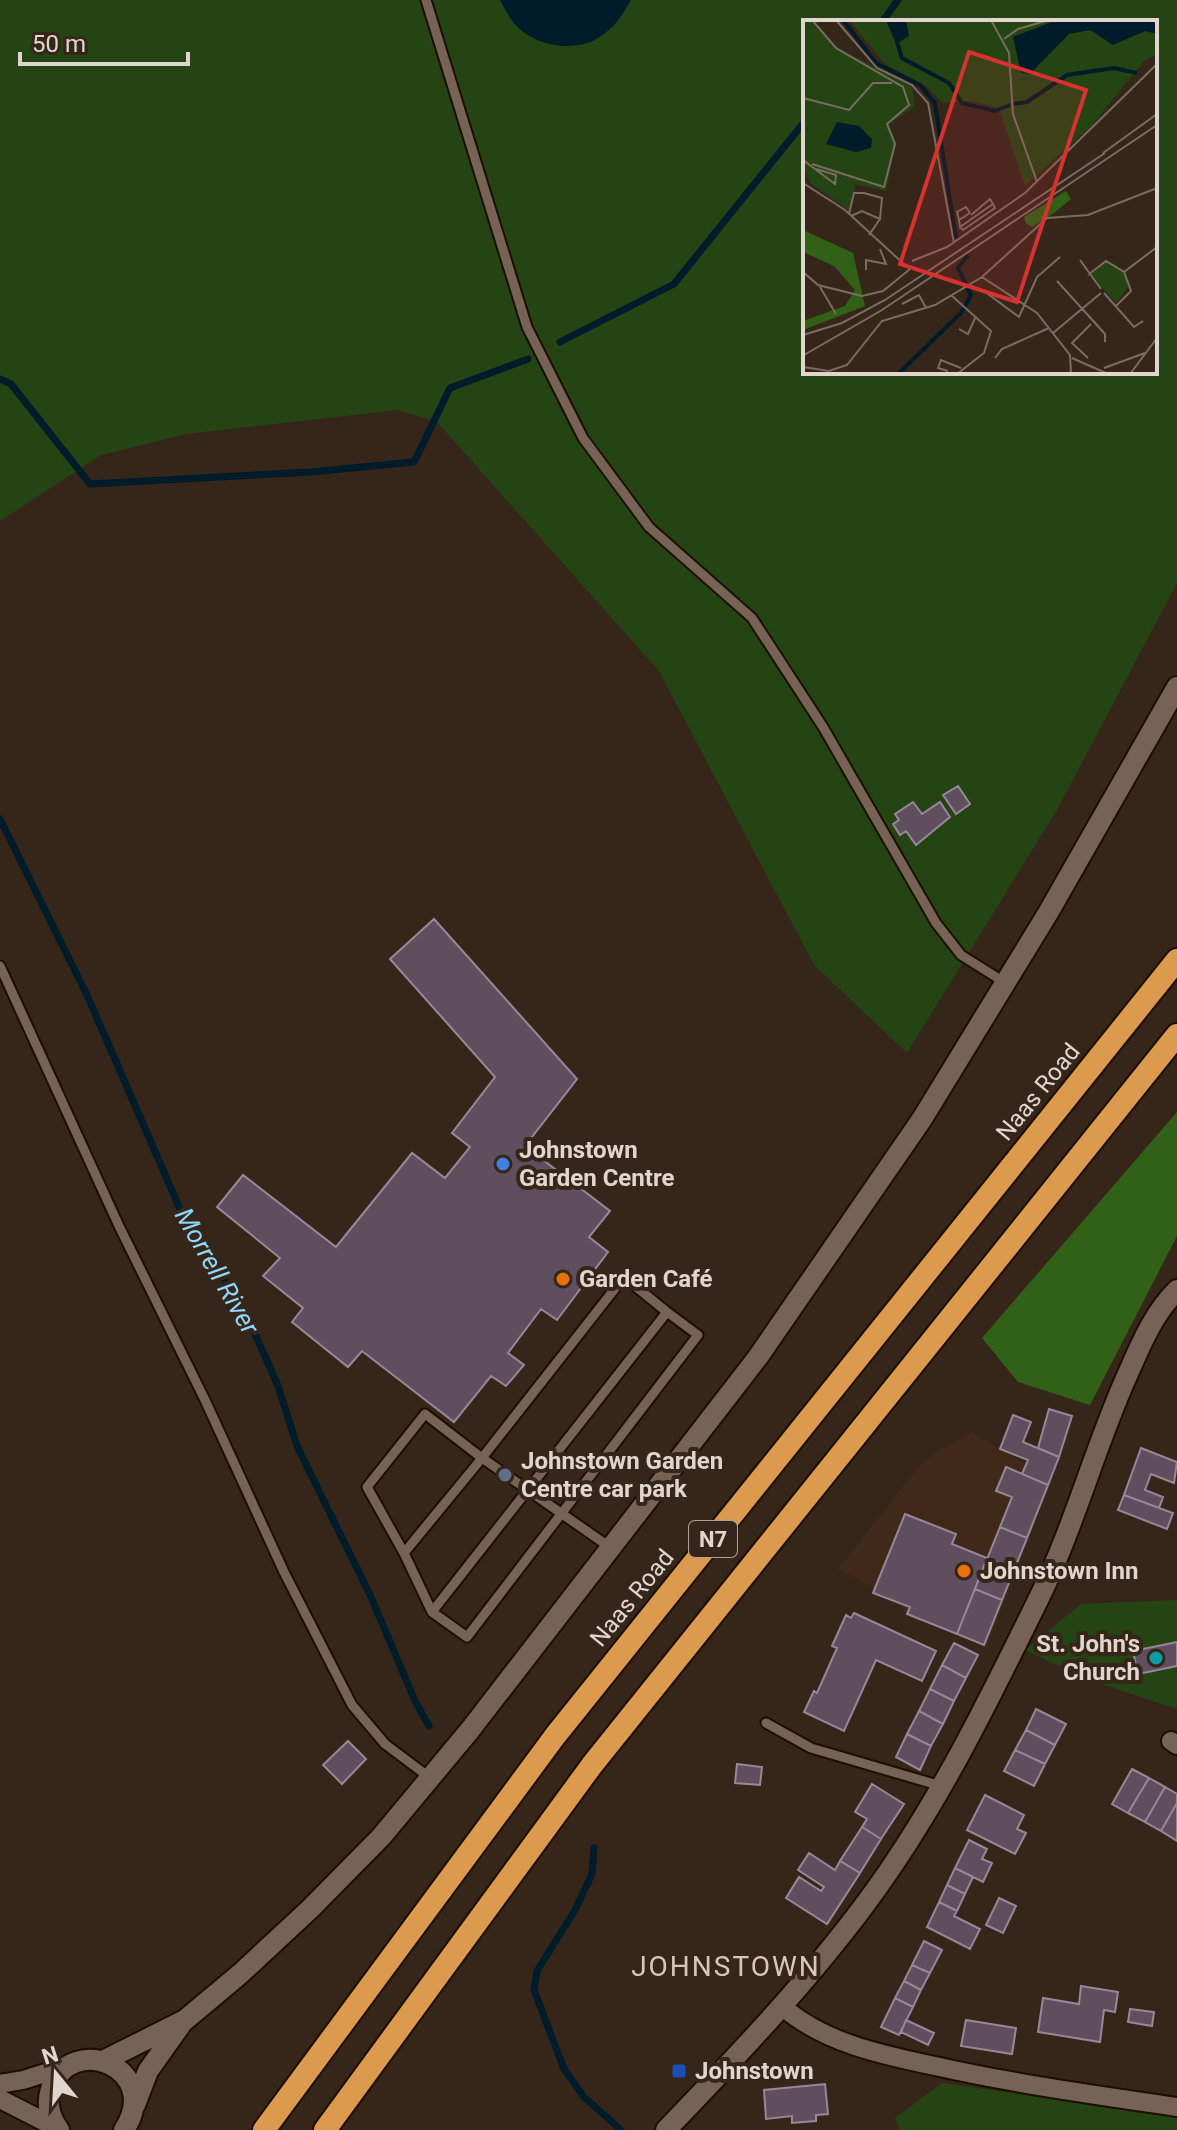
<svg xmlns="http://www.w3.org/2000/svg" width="1177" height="2130" viewBox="0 0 1177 2130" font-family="Roboto,sans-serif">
<rect width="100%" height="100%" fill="#36261a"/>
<path fill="#402919" d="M972 1432 1052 1481 987 1646 909 1617 891 1596 838 1569 922 1463 934 1453Z"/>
<path fill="#244414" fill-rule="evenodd" d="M0 0H1177V583L1058 808 907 1053 814 965 659 671 437 422 398 410 186 434 101 455 0 521ZM805 22H1155V372H805Z
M1177 1600V1709L1089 1680 1025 1650 1081 1604Z
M942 2083 1177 2116V2130H900L895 2118Z"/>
<path fill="#316117" d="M1177 1112V1236L1090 1405 1018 1382 982 1338Z"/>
<path fill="#001b29" d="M500 0H631C624 13 616 25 604 34 578 55 533 47 513 22 508 16 504 7 500 0Z"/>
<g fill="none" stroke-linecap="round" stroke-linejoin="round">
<path stroke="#001b29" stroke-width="7" d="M882 22 898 0
M560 342 674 284 805 121
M0 379 11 384 90 484 311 472 414 462 450 388 528 359
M0 819 87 995 180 1209 213 1256 232 1295 253 1329 278 1386 297 1446 371 1597 415 1701 429 1726
M594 1848 592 1874 575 1910 537 1971 534 1990 564 2069 584 2097 621 2130"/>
</g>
<path fill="#5e4e5e" stroke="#988798" stroke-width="2" d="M958 786 970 804 956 814 943 795Z
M913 802 922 814 940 802 950 817 916 845 906 831 900 835 893 824 899 820 895 814Z
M434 919 577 1079 525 1146 610 1211 589 1237 608 1252 557 1320 541 1309 508 1353 524 1365 506 1386 491 1376 454 1422 362 1351 348 1367 292 1322 303 1308 263 1276 280 1258 217 1207 243 1175 336 1247 412 1153 445 1178 470 1147 452 1133 495 1077 390 959Z
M1049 1409 1072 1416 1059 1457 1038 1448Z
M1013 1415 1031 1422 1023 1442 1059 1457 1048 1485 1022 1474 1028 1460 1000 1449Z
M1141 1448 1177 1462 1174 1483 1151 1474 1145 1490 1163 1497 1159 1508 1124 1495Z
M1006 1467 1048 1485 1027 1538 1000 1527 1012 1497 996 1491Z
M1124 1495 1173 1513 1167 1529 1118 1510Z
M905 1514 956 1534 952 1544 987 1558 957 1634 907 1614 910 1607 873 1593Z
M1000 1527 1027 1538 1002 1600 975 1589Z
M975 1589 1002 1600 984 1645 957 1634Z
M854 1613 936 1651 922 1681 876 1660 844 1731 804 1712 814 1691 817 1693 837 1648 832 1646 846 1615 851 1618Z
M1177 1642V1666L1138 1674 1133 1651Z
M954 1643 978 1655 966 1678 942 1665Z
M942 1665 966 1678 954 1701 930 1689Z
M930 1689 954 1701 943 1724 919 1711Z
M1036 1709 1066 1724 1055 1745 1026 1730Z
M919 1711 943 1724 931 1746 907 1734Z
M1026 1730 1055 1745 1045 1764 1015 1750Z
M907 1734 931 1746 920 1770 896 1757Z
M348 1741 366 1759 342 1784 323 1765Z
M1015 1750 1045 1764 1034 1786 1004 1771Z
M737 1764 762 1767 760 1785 735 1783Z
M1132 1769 1149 1778 1128 1813 1112 1804Z
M1149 1778 1165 1787 1145 1822 1128 1813Z
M872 1784 904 1804 881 1839 862 1827 867 1819 855 1812Z
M1165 1787 1177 1794V1803L1161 1831 1145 1822Z
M985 1795 1024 1815 1017 1829 1026 1833 1015 1854 967 1830Z
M1177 1803V1841L1161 1831Z
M862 1827 881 1839 860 1873 840 1861Z
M969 1840 987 1849 982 1859 992 1863 983 1882 955 1868Z
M809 1853 835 1870 840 1861 860 1873 827 1924 786 1898 799 1877 821 1891 824 1887 798 1870Z
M955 1868 973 1877 965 1894 947 1885Z
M947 1885 965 1894 957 1911 939 1902Z
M999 1898 1016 1906 1003 1933 986 1925Z
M939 1902 957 1911 954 1916 980 1929 970 1949 927 1927Z
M924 1941 942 1950 930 1973 912 1965Z
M912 1965 930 1973 921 1990 904 1981Z
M904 1981 921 1990 913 2007 895 1998Z
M1081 1986 1118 1992 1115 2012 1104 2010 1100 2042 1038 2032 1043 1998 1079 2004Z
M895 1998 913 2007 899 2035 881 2027Z
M1130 2009 1154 2012 1152 2026 1128 2022Z
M906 2020 934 2033 928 2045 901 2032Z
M966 2020 1016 2028 1012 2054 961 2046Z
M825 2084 828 2114 816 2115V2121L792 2123V2116L766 2119 764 2090Z"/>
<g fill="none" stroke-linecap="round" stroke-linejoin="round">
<defs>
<path id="service" d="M426 0 527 327 583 438 649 527 752 618 823 727 936 923 961 955 1004 982
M0 966 119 1226 205 1400 284 1572 352 1705 385 1744 429 1777
M611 1548 482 1458 624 1277 667 1312
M404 1553 367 1487 425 1414 482 1458 404 1553 432 1612 667 1312 698 1335 467 1637 432 1612
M766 1723 811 1748 941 1786"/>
<path id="minor" d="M1171 1741 1177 1745
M783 2007C824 2043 883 2055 935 2066 1015 2084 1096 2095 1177 2107
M0 2084 23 2080 68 2066
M0 2099 57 2128"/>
<path id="tertiary" d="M103 2061 185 2020 240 1974 310 1909 381 1837 470 1730 758 1357 922 1119 1048 913 1177 687
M135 2105 148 2071 182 2023
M59 2130C50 2118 46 2104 51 2089 71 2030 164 2069 124 2130
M666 2130C736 2057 806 1984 866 1903 936 1809 988 1702 1039 1598 1074 1527 1094 1450 1126 1378 1140 1347 1152 1315 1177 1290"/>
<path id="trunk" d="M264 2130 555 1736 1177 960
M325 2130 592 1765 1177 1035"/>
</defs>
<use href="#service" stroke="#1d0e04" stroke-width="13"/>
<use href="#minor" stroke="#1d0e04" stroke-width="22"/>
<use href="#tertiary" stroke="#1d0e04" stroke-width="24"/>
<use href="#trunk" stroke="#1d0e04" stroke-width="26"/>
<use href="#service" stroke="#776356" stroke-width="9"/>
<use href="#minor" stroke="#776356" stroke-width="18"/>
<use href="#tertiary" stroke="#776356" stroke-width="20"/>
<use href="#trunk" stroke="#dc9a4e" stroke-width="22"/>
</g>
<circle fill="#3f7fe0" stroke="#36261a" stroke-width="3" cx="503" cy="1164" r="8"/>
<g fill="#e8710a" stroke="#36261a" stroke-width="3">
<circle cx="563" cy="1279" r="8"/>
<circle cx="964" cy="1571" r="8"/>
</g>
<circle fill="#5c6f8a" stroke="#36261a" stroke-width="3" cx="505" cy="1475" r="8"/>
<circle fill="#0f9aa8" stroke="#36261a" stroke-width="3" cx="1156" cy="1658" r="8"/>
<rect fill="#1a4fb4" stroke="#36261a" stroke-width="3" x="671" y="2063" width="16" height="16" rx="4"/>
<g text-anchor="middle" stroke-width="8" stroke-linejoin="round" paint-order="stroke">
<rect fill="#36261a" stroke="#aea198" stroke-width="2" x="689" y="1521" width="48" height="36" rx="6"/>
<g font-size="22" font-weight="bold" fill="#e1d6ce">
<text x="713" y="1547">N7</text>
</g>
<g font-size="24" fill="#e1d6ce" stroke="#36261a">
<text transform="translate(1038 1092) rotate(-51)" y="8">Naas Road</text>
<text transform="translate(632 1598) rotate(-51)" y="8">Naas Road</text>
</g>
<g font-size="24" font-weight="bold" fill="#e1d6ce" stroke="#36261a" text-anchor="start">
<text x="519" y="1158">Johnstown<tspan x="519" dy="28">Garden Centre</tspan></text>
<text x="579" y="1287">Garden Café</text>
<text x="521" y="1469">Johnstown Garden<tspan x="521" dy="28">Centre car park</tspan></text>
<text x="980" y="1579">Johnstown Inn</text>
<text x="1140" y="1652" text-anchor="end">St. John's<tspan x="1140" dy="28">Church</tspan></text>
<text x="695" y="2079">Johnstown</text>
</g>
<g font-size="26" font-style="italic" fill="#90d7fc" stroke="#36261a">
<text transform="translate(217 1271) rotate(60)" y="9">Morrell River</text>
</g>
<g font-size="28" letter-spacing="2" fill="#dbc5b6" stroke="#36261a">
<text x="726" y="1976">JOHNSTOWN</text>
</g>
</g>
<g transform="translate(803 20)">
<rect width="354" height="354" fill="#36261a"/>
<path d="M0 0H13L15 9 34 27 109 67 112 86 86 104 93 123 83 171 52 164 47 191 8 164 0 148ZM46 0H354V34L341 41 289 105 222 166 196 88 170 81 140 83 122 65 82 44ZM303 242 313 245 328 263 313 283 288 255Z" fill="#244414"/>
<path d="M263 171 268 179 251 193 229 207 223 203 221 197ZM0 210 50 233 62 286 0 310V301L42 286 52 270 31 246 0 232Z" fill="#316117"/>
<path d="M83 0H103L106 16 93 24ZM279 0H354V14L342 11 310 25 287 10 266 14 227 54 218 53 210 17 249 2ZM34 102 56 106 69 119 68 128 53 132 23 124Z" fill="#001b29"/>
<path fill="none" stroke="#001b29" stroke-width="4" d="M40 0 73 43 117 65 132 83 153 218M94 22 99 38 146 63 159 83 192 91 207 85M211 84 224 82 264 55 311 48 334 53M95 354 158 293 168 275 155 248 165 235"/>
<path fill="none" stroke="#7a6c62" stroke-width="2" d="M9 0 33 28 100 67 106 85 84 104 92 124 81 167 9 144M33 0 74 48 109 65 125 83 151 223M188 0 206 33 210 94 234 162M201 19 215 9 246 0M0 78 46 90 70 63H89M300 133 354 94M0 140 32 164 33 155 13 149M0 163 42 190 103 246M46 194 51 173H61L79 178 77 199M168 195 187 179 190 184M48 196 59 191 77 199 66 215M156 200 154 192 163 187 167 193M157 207 160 210 192 188 190 184 157 207 156 200 167 193M277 240 298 269M109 241 144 227 222 173 354 44M63 250V240L83 244 77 229M0 252 15 265 59 276 80 271 107 249M321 252 354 227M285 255 303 241 321 252 328 271 313 286M179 257 234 293 267 335 268 354M254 261 302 314V322M17 267 33 294M301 273 331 307 340 301M185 274 216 297 234 257 257 237M148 275 188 311 181 333 154 354M99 284 116 275 123 288M156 309 165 314 173 296M250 313 298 273M0 315 39 303 82 280 302 133M1 335 79 290 354 105M192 338 199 329 246 308M269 338 305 354M285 338 269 323 288 304M0 347 26 351 44 345 79 301 132 285 179 257 244 198 285 195 354 168M301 348 342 333M145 351 135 348 138 340 158 348M327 354 354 318"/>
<path fill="#d73130" fill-opacity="0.15" stroke="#d73130" stroke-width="4" d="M166 32 283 70 214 282 97 244Z"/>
<rect width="354" height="354" fill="none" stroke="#e1d6ce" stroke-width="4"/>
</g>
<g transform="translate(56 2074) rotate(342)" stroke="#36261a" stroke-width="6" paint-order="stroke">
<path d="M0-6L14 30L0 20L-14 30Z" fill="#e1d6ce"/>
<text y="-12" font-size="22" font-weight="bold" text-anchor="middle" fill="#e1d6ce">N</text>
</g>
<path d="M20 52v12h168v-12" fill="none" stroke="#e1d6ce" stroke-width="4"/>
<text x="32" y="52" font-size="24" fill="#e1d6ce" stroke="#36261a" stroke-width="6" paint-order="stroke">50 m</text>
</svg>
